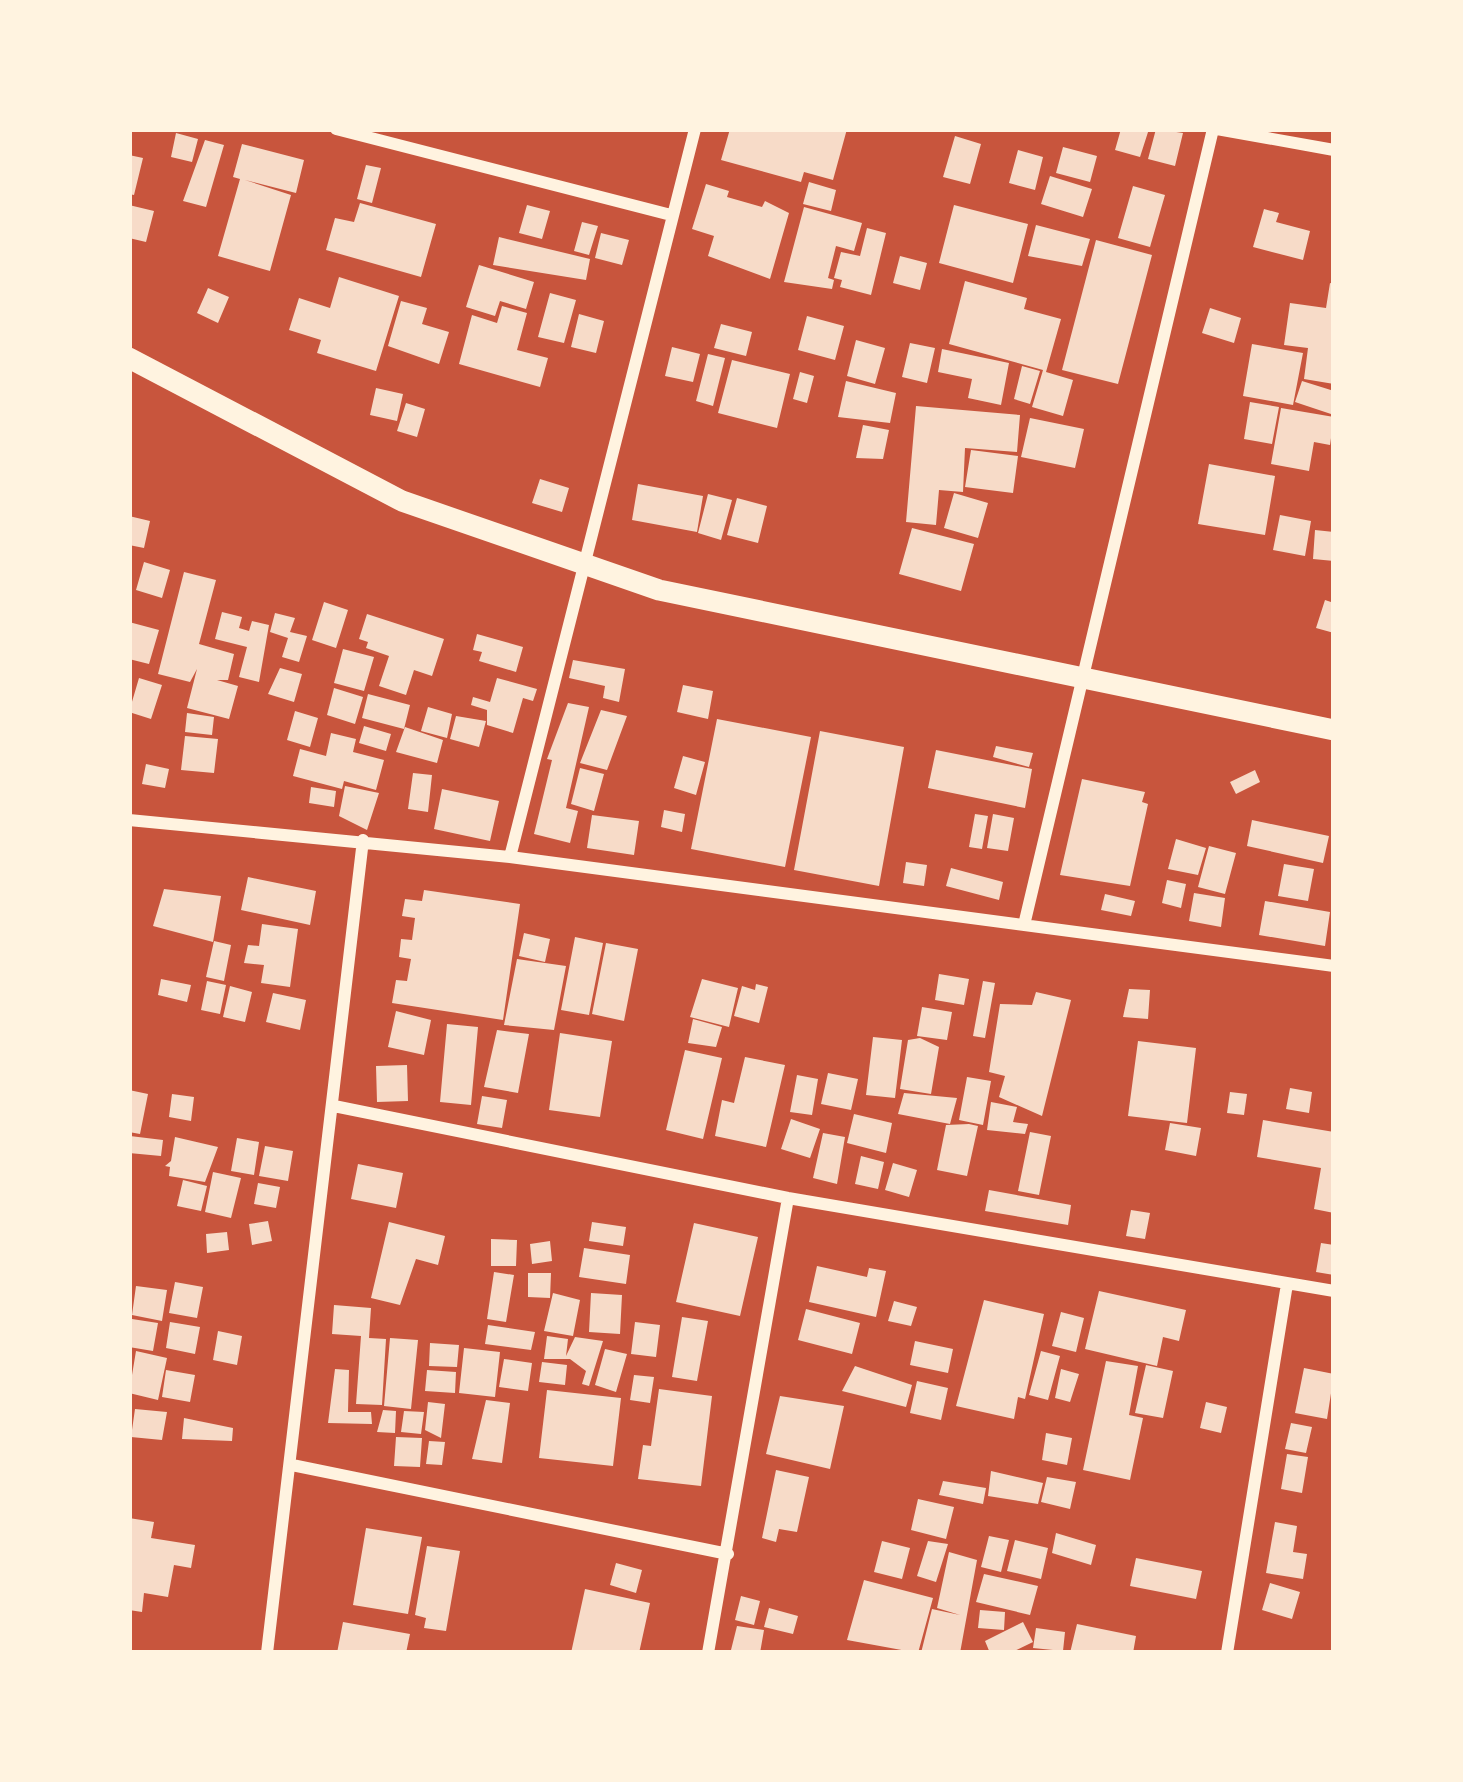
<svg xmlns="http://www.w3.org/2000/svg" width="1463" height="1782" viewBox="0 0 1463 1782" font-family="Cabin,sans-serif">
<rect width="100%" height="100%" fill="#c8553d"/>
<path fill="#f7dbc8" d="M730 129H847L833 180 804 172 801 182 721 160Z
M1121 129H1149L1140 157 1115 150Z
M1156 129 1183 133 1175 166 1148 159Z
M176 133 198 139 192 162 171 157Z
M955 136 981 144 970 184 943 177Z
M205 140 224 145 206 207 183 201Z
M242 144 304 160 296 193 245 180 291 195 270 271 218 256 240 179 233 177Z
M1063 147 1097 156 1090 182 1056 173Z
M1018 150 1043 157 1035 190 1009 183Z
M129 155 143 158 134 195 129 194Z
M366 165 381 168 372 203 357 199Z
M1050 176 1092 189 1083 217 1041 204Z
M809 182 836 190 831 211 803 204Z
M706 184 729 191 727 197 762 207 765 201 789 213 770 279 708 256 714 236 692 229Z
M1133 186 1165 195 1150 247 1118 238Z
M360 203 436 224 421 277 326 250 335 218 354 222Z
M129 205 154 211 146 242 129 238Z
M527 205 550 211 542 239 519 233Z
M954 205 1028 224 1013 283 939 263Z
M804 207 862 223 854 251 836 246 828 278 834 280 832 289 784 282Z
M1264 209 1279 213 1276 222 1310 231 1303 260 1253 247Z
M582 222 598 226 589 255 574 251Z
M1036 225 1090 239 1082 266 1028 256Z
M867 228 886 233 871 295 840 287 842 280 834 278 841 252 860 256Z
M601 233 629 240 622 265 595 258Z
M499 237 590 259 586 280 493 265Z
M1096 240 1152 255 1118 384 1062 370Z
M900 256 927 263 920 290 893 283Z
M479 265 534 282 526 309 500 301 495 316 466 307Z
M339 277 399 296 376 371 317 353 321 340 289 330 299 298 330 308Z
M965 281 1027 298 1024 309 1061 319 1046 372 1073 380 1063 416 1032 407 1043 370 949 344Z
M1330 283 1334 284V384L1304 379 1308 348 1284 345 1290 303 1326 308Z
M208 288 229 297 218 323 197 313Z
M550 293 576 300 564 343 538 337Z
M401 301 427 308 422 324 449 332 439 364 388 346Z
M502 306 527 313 517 350 548 358 540 387 459 364 472 315 497 323Z
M1210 308 1241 318 1234 343 1202 333Z
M579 314 604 321 596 353 571 347Z
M807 316 844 326 835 360 798 350Z
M721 324 752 332 746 356 714 348Z
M856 340 885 348 875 384 847 376Z
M910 343 935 348 927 383 902 377Z
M1252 344 1303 353 1293 405 1243 396Z
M672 347 700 354 693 382 665 376Z
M942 349 1009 363 1001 405 968 398 972 379 938 372Z
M708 354 725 358 713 406 696 401Z
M732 360 790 374 777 428 718 413Z
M1022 366 1040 371 1030 404 1014 399Z
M800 372 814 376 807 403 793 399Z
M846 381 896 393 890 423 838 417Z
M1302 381 1334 391V415L1295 402Z
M376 388 403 394 397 421 370 415Z
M1250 402 1279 407 1272 444 1244 439Z
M406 403 425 409 417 437 397 431Z
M916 406 1020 415 1017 452 965 448 963 492 939 490 936 525 906 522Z
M1281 408 1334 417 1330 445 1314 442 1309 471 1271 464Z
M1030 418 1084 429 1075 468 1021 457Z
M863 425 889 430 883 459 856 458Z
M971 450 1018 456 1013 493 965 487Z
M1209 464 1275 476 1265 535 1198 524Z
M540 479 569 488 562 512 532 503Z
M638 484 703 496 697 532 632 520Z
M954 493 988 503 978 538 944 528Z
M708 494 732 500 721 540 698 533Z
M737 498 767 506 758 543 727 535Z
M1280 515 1311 521 1305 556 1273 550Z
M129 516 150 521 144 548 129 545Z
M912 528 974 544 961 591 899 574Z
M1315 530 1334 532V561L1313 559Z
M144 562 170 570 162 598 136 590Z
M184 572 216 580 199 644 234 654 228 680H217L238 686 229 719 187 708 197 669 190 682 158 674Z
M1325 600 1334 603V633L1316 628Z
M324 602 348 610 336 648 312 640Z
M222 612 242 617 239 628 249 631 252 621 269 625 259 682 239 677 247 647 215 639Z
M275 613 295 618 290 632 307 636 299 662 282 657 288 638 270 632Z
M367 614 444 639 432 676 414 670 406 695 379 686 389 656 366 648 368 642 359 639Z
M129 622 159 630 149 664 129 659Z
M477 634 523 647 516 672 479 661 482 652 473 650Z
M343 649 374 657 364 691 334 683Z
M573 660 625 669 619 702 603 698 605 686 569 678Z
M280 668 302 674 294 702 268 694Z
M139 678 162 685 151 719 129 712Z
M497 678 537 689 533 701 523 698 513 733 487 725V710L471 705 473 697 490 702Z
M683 685 713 691 708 719 677 712Z
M334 688 363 697 355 724 327 715Z
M368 694 410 705 404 729 362 718Z
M568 703 589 707 566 808 578 811 570 843 534 834 552 760 547 759Z
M428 707 452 714 447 738 421 731Z
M601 710 627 716 607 770 580 763Z
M295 711 318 718 310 747 287 740Z
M187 713 214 717 212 735 185 732Z
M456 716 486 721 479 747 450 739Z
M717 719 811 737 785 867 691 849Z
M364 726 391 734 386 751 359 743Z
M405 727 443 740 437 763 396 752Z
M820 731 904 747 879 886 794 870Z
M331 733 356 739 353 752 384 760 376 790 344 781 342 789 293 776 300 749 326 756Z
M185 736 218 739 214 773 181 770Z
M996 746 1033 753 1029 767 993 757Z
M936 750 1032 769 1025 808 928 788Z
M683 756 705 762 696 795 674 788Z
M146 764 169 769 165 788 142 784Z
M580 768 604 774 594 811 571 804Z
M1255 770 1260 782 1236 794 1230 782Z
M413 773 432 775 428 812 408 809Z
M1082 779 1145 792 1142 802 1148 804 1130 886 1060 875Z
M345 786 379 793 367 830 339 816Z
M311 787 336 791 334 807 309 803Z
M442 789 499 801 490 841 434 829Z
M664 810 685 814 682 832 661 827Z
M975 814 988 816 982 849 969 847Z
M993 814 1014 818 1008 851 987 848Z
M592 815 639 821 634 855 587 848Z
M1252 820 1329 836 1323 863 1247 846Z
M1176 839 1206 848 1198 875 1168 869Z
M1209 846 1236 853 1225 894 1198 887Z
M906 862 927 865 924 886 903 883Z
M1284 864 1314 869 1308 901 1278 896Z
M951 868 1003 882 999 900 946 886Z
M248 877 316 891 310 925 241 910Z
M1167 880 1186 884 1181 908 1162 903Z
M164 889 221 896 213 942 153 926Z
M424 890 520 904 503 1020 392 1003 396 980 407 981 411 959 399 957 401 939 412 940 415 918 402 916 405 899 422 901Z
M1194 893 1225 898 1221 927 1189 921Z
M1105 894 1135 901 1131 916 1101 910Z
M1265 901 1330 912 1325 946 1259 935Z
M262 924 298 929 290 987 261 983 264 965 244 963 248 945 259 946Z
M524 933 550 939 545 962 519 956Z
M575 937 603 943 589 1015 561 1010Z
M214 941 231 945 224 981 206 977Z
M606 943 638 949 624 1021 592 1014Z
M517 959 566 966 554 1030 504 1025Z
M939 974 969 979 964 1005 935 1000Z
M161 979 191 985 187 1002 158 995Z
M702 979 738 988 729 1027 690 1017Z
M207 981 226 985 220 1014 201 1010Z
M983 981 995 983 985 1038 973 1036Z
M756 984 768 987 759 1023 734 1016 742 986 755 990Z
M230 986 252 992 245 1022 223 1017Z
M1129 989 1150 990 1148 1019 1123 1017Z
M1036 992 1071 1000 1042 1116 999 1097 1005 1076 989 1072 1000 1004 1032 1005Z
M273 993 306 1000 300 1030 266 1022Z
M922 1007 952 1012 947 1040 917 1036Z
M396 1011 431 1020 424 1055 388 1047Z
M693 1019 722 1027 716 1047 688 1043Z
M447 1024 478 1027 471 1105 440 1102Z
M497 1030 529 1034 518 1093 484 1087Z
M560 1033 612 1041 600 1117 549 1110Z
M873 1037 902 1040 895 1098 866 1095Z
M920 1038 939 1047 931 1094 900 1089 908 1040Z
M1138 1041 1196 1048 1187 1123 1128 1116Z
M685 1050 722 1058 703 1139 666 1130Z
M745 1057 785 1065 766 1147 715 1136 722 1100 734 1103Z
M407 1065 408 1101 377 1102 376 1066Z
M828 1073 858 1079 851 1110 821 1104Z
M797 1075 818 1079 812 1115 790 1112Z
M967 1077 991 1081 983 1125 959 1120Z
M1290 1088 1312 1092 1309 1113 1286 1109Z
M129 1090 148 1094 140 1134 129 1132Z
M1230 1092 1247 1094 1244 1115 1227 1113Z
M904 1093 957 1098 950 1124 898 1114Z
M172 1094 194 1097 191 1121 169 1117Z
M482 1096 507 1100 502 1128 477 1124Z
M991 1102 1017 1107 1013 1122 1028 1124 1025 1134 987 1130Z
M854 1114 892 1123 886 1153 847 1143Z
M791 1119 820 1129 810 1158 781 1149Z
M1263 1120 1334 1132V1213L1314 1209 1321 1168 1257 1157Z
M1170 1123 1201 1128 1196 1156 1165 1150Z
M969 1124 978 1126 967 1176 937 1170 946 1125Z
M1030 1132 1051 1136 1039 1195 1018 1191Z
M823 1133 845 1137 837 1184 813 1178Z
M130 1136 163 1140 161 1156 129 1153Z
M175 1137 218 1147 205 1182 169 1176 170 1167 165 1166 171 1161Z
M237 1138 259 1142 254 1175 231 1171Z
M265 1146 293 1151 288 1181 259 1176Z
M861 1156 884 1162 878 1189 855 1184Z
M893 1163 917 1170 909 1197 885 1190Z
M358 1164 403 1173 396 1208 351 1199Z
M213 1172 241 1178 231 1218 205 1212Z
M183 1180 207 1186 201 1211 177 1206Z
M258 1183 280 1187 276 1208 254 1204Z
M989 1190 1071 1205 1068 1225 985 1211Z
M1131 1210 1150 1213 1145 1239 1126 1236Z
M268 1221 272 1241 252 1245 249 1224Z
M389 1222 445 1236 438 1265 416 1259 400 1305 371 1298Z
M592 1222 626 1227 623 1246 589 1241Z
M694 1223 758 1237 740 1316 676 1302Z
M227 1232 229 1250 207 1253 206 1234Z
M491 1239 517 1240 516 1266H491Z
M550 1241 552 1261 532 1264 530 1244Z
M1321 1243 1334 1245V1275L1316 1272Z
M584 1248 630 1255 626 1284 579 1277Z
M817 1266 867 1277 869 1268 886 1271 876 1317 809 1302Z
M494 1272 514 1275 506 1322 487 1319Z
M528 1273H551L550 1298 528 1297Z
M175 1282 203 1287 197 1318 169 1313Z
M136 1286 167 1290 162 1321 132 1315Z
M1099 1291 1186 1310 1179 1341 1163 1337 1157 1366 1085 1349Z
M553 1293 580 1300 573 1336 544 1331Z
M591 1293 622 1295 620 1334 589 1332Z
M984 1300 1044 1314 1025 1399 1018 1397 1014 1419 956 1406Z
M894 1301 917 1307 911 1326 888 1321Z
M334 1305 371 1308 369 1338 386 1339 382 1405 356 1404 361 1336 332 1334Z
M806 1309 860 1323 852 1354 798 1340Z
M1061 1312 1084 1318 1076 1352 1052 1346Z
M682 1317 708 1321 697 1381 672 1377Z
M132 1319 158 1323 153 1351 129 1347Z
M170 1322 200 1327 195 1354 166 1348Z
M635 1322 660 1325 656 1357 631 1354Z
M488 1325 535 1332 531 1350 485 1344Z
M218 1331 242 1336 237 1365 213 1360Z
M547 1336 568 1339 566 1356 575 1337 603 1341 589 1386 582 1384 586 1371 570 1359H544Z
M390 1338 418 1340 411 1409 384 1406Z
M915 1341 953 1349 948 1373 910 1365Z
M430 1343 459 1345 457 1367 429 1366Z
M464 1348 500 1352 495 1397 459 1393Z
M605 1349 627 1354 616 1392 595 1385Z
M136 1351 167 1358 158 1400 129 1393Z
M1041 1351 1060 1356 1048 1400 1029 1395Z
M504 1359 532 1363 528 1391 499 1387Z
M1106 1361 1138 1366 1129 1415 1143 1418 1130 1480 1083 1470Z
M542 1362 567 1365 565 1385 539 1382Z
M1146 1365 1173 1371 1163 1418 1135 1413Z
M855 1366 912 1385 906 1407 842 1391Z
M1304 1368 1334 1374 1327 1419 1295 1413Z
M335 1369 349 1370 348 1412H371L372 1424 328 1423Z
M1061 1369 1079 1374 1070 1402 1055 1398Z
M166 1370 195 1375 190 1402 162 1397Z
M427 1370 456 1372 455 1393 425 1391Z
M634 1375 654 1377 650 1403 630 1400Z
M917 1381 948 1388 941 1420 910 1413Z
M659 1389 712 1396 701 1486 638 1479 643 1445 651 1446Z
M547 1390 621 1398 613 1466 539 1458Z
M780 1396 844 1406 830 1469 766 1454Z
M486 1400 510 1403 502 1463 472 1459Z
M428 1402 445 1404 441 1438 425 1430Z
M1206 1402 1227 1407 1221 1433 1200 1428Z
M135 1409 167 1412 162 1440 131 1437Z
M383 1410 396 1411 395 1433 377 1432Z
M404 1411 424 1412 421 1434 401 1432Z
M184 1418 233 1428 232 1441 182 1439Z
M1291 1423 1312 1427 1306 1453 1285 1449Z
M1046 1433 1072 1438 1067 1465 1042 1460Z
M396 1437 422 1438 420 1467 394 1466Z
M429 1441 445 1442 442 1465 426 1464Z
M1287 1454 1308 1457 1302 1493 1281 1489Z
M776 1470 809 1477 797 1532 779 1529 776 1542 762 1538Z
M991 1471 1043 1483 1038 1504 988 1496Z
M1047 1477 1076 1482 1070 1509 1041 1502Z
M943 1481 986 1488 983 1504 939 1495Z
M918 1499 954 1507 946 1539 911 1530Z
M129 1518 154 1522 151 1538 195 1545 191 1568 174 1565 168 1597 144 1593 142 1612 129 1610Z
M1275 1522 1297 1526 1293 1552 1307 1554 1303 1579 1266 1573Z
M366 1528 422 1537 408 1614 353 1605Z
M1056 1533 1096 1545 1091 1565 1052 1553Z
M989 1536 1009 1540 1001 1572 981 1567Z
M1015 1540 1048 1548 1041 1579 1007 1571Z
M882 1541 910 1548 902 1579 874 1572Z
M928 1541 948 1544 936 1582 917 1576Z
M427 1546 460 1551 446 1631 424 1628 426 1618 415 1615Z
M949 1552 977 1560 960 1653H921L932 1609 960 1615 937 1608Z
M1136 1558 1202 1571 1196 1599 1130 1586Z
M616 1563 642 1570 636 1593 610 1585Z
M984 1574 1038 1586 1030 1615 976 1602Z
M864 1580 933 1598 918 1653 847 1640Z
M1270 1583 1300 1592 1292 1619 1262 1610Z
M585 1589 650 1603 639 1653H571Z
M741 1596 760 1601 754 1625 735 1620Z
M769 1608 798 1616 793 1634 764 1627Z
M980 1610 1005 1612 1004 1630 978 1628Z
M343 1622 410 1634 406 1653H337Z
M1023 1622 1033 1642 1010 1653H990L985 1641Z
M1077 1624 1136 1636 1133 1653H1070Z
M737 1626 764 1630 760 1653 731 1650Z
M1036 1628 1065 1632 1063 1651 1033 1648Z"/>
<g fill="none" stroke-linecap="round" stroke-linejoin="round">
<path stroke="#fff3e0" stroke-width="12" d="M336 129 671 215
M1217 129 1334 150
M129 820 510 857 1334 966
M510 857 695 129
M1024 925 1213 129
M334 1106 788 1198 1334 1291
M292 1465 728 1554
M267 1653 363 840
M708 1653 788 1198
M1227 1653 1287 1284"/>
<path stroke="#fff3e0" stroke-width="21" d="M129 358 402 501 659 590 1334 730"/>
</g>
<rect width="1463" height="1782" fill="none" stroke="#fff3e0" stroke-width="264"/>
</svg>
